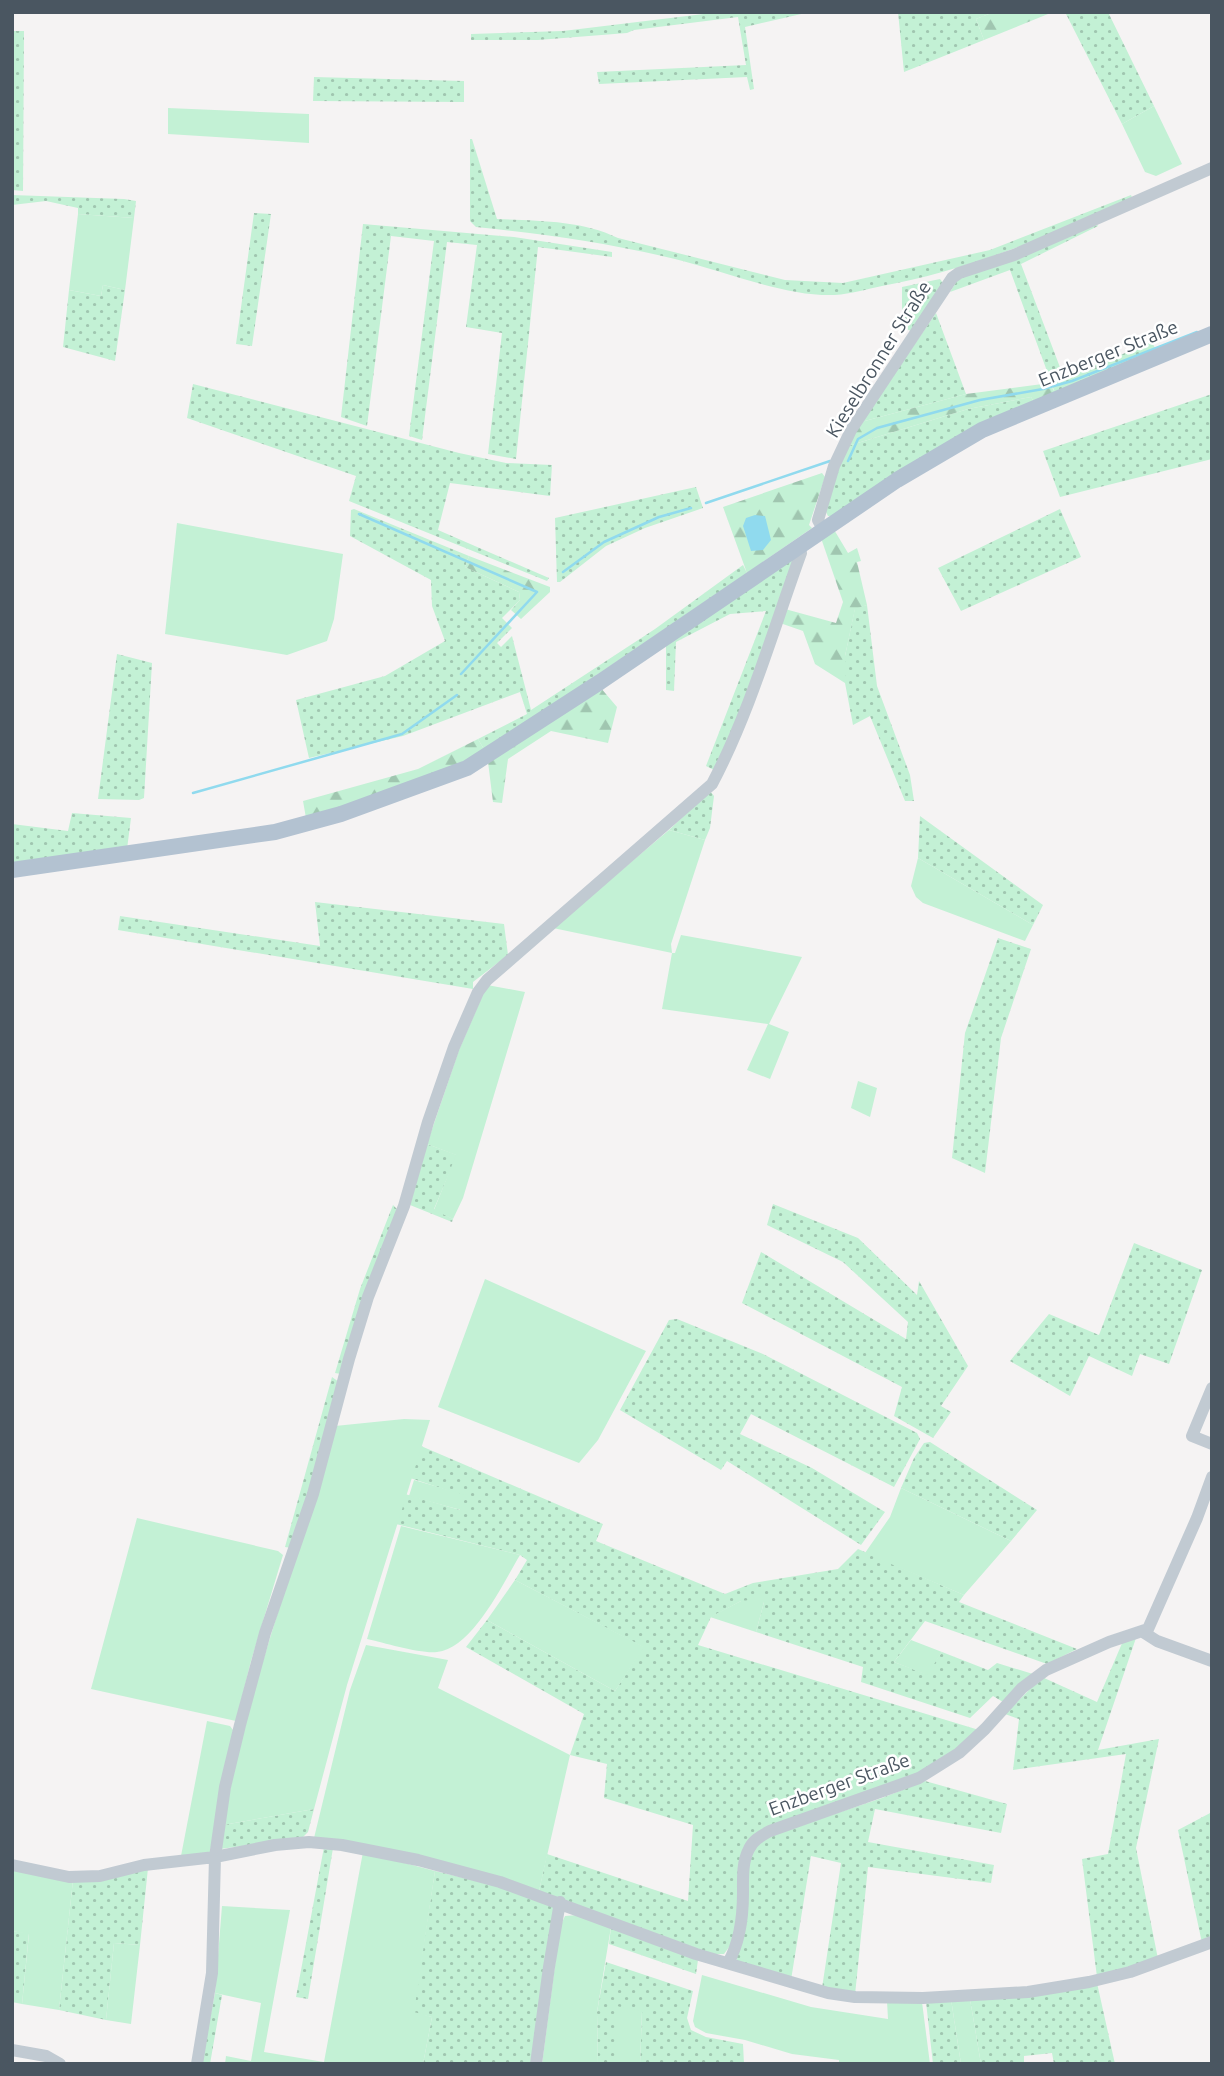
<svg xmlns="http://www.w3.org/2000/svg" width="1224" height="2076" viewBox="0 0 1224 2076" font-family="Ubuntu,sans-serif">
<defs>
<pattern id="grass-dots" width="8" height="8" patternUnits="userSpaceOnUse" patternTransform="scale(1.75)"><rect width="8" height="8" fill="#c3f1d5"/><path d="M2 2h.1M6 6h.1" fill="none" stroke="#a0c6b0" stroke-width="1.8" stroke-linecap="round"/></pattern>
<pattern id="forest-firs" width="22" height="20" patternUnits="userSpaceOnUse" patternTransform="scale(1.75)"><rect width="22" height="20" fill="#c3f1d5"/><path d="M5 1l3.5 6h-7zM16 11l3.5 6h-7z" fill="#a0c6b0"/></pattern>
</defs>
<rect width="100%" height="100%" fill="#f5f3f3"/>
<path fill="url(#grass-dots)" d="M720 12H810L745 27 754 89 750 90 747 77 599 84 597 72 746 65 738 17 634 30 627 33 538 40H471V34L563 31Z
M898 12H994L976 19 984 40 904 72Z
M1065 12H1108L1154 106 1122 124Z
M12 31H24L23 191 12 190Z
M314 77 464 81V102L313 101Z
M470 139H472L497 219C538 221 581 220 618 238L785 280 843 283 990 250 1131 195 1133 200C1051 235 970 270 882 286 867 289 851 294 835 295 786 297 724 271 675 259 609 243 543 234 476 227L470 221Z
M12 195 124 199 136 201 134 218 78 214V208L46 201 12 205Z
M254 213 271 214 252 346 236 344Z
M1096 223 1098 226 1021 264 1064 378 1152 342 1157 352 1055 393 1010 270 950 292 958 279Z
M363 224 514 237 612 252V257L538 247 516 459 488 454 502 333 466 327 477 245 447 242 422 440 409 436 434 241 391 236 367 426 341 417Z
M940 279 943 283 911 331 902 327V287Z
M103 285 125 290 115 361 63 347 69 290 101 296Z
M936 313 966 394 861 422Z
M193 384 459 453 506 463 552 465 550 496 450 483 438 530 549 578 547 581 349 501 356 476 187 418Z
M1212 394V459L1060 497 1043 451Z
M1031 397 1034 402 833 516H828L825 510 836 473 848 446 968 409Z
M696 487 703 508 645 528 606 546 560 582H557L555 518Z
M354 509 469 556 465 567 519 592 520 600 502 618 512 628 497 643 501 647 512 636 531 710 655 629 743 565 747 573 485 751 478 739 527 714 520 692 403 736 309 758 296 700 385 676 445 641 432 606 431 580 350 536 351 510Z
M1060 509 1081 557 961 611 938 568Z
M799 556 724 752 714 770 706 766 766 611 730 614 676 642 674 691 666 690V641Z
M867 605 877 686 910 775 914 801H905L870 716 853 725 845 683V656L855 608Z
M117 654 152 663 144 798 139 800 98 799Z
M710 791 714 796 710 828 705 840 669 830Z
M72 813 131 818 127 849 12 865V824L68 831Z
M920 816 1043 905 1033 925 918 858Z
M315 902 504 924 508 955 473 982V989L118 930 120 916 320 946Z
M998 938 1031 949 1001 1038 985 1173 952 1158 965 1033Z
M427 1144 457 1155 434 1209 453 1219 452 1222 410 1205Z
M773 1204 858 1238 917 1295 919 1281 968 1366 941 1406 951 1412 933 1438 894 1416 902 1387 742 1303 761 1252 906 1339 908 1322 843 1262 767 1225Z
M393 1205 398 1210 341 1374 335 1373 360 1289Z
M1134 1243 1202 1270 1169 1364 1140 1354 1132 1376 1089 1356 1070 1396 1010 1361 1049 1314 1099 1335Z
M677 1319 763 1354 917 1433 920 1439 894 1487 751 1414 740 1434 812 1468 885 1512 861 1545 727 1461 721 1470 620 1410 669 1320Z
M332 1377 339 1382 310 1492 291 1548 285 1547Z
M930 1442 1037 1510 1011 1541 901 1488 914 1458 924 1443Z
M421 1446 603 1524 596 1541 725 1594 753 1583 838 1569 858 1549 964 1595 959 1602 1077 1649 1047 1664 925 1621 894 1662 926 1674 942 1652 988 1670 997 1663 1033 1674 1003 1702 993 1696 970 1718 861 1682 863 1667 756 1632 764 1602 741 1601 711 1617 698 1645 979 1730 944 1761 910 1780 755 1834 732 1943 724 1954H712L539 1891 547 1854 688 1901 693 1825 604 1798 607 1764 570 1755 584 1714 466 1647 487 1620 615 1691 643 1647 515 1580 527 1560 520 1555 396 1524 405 1494 460 1510 465 1496 410 1478Z
M1136 1638 1098 1750 1159 1739 1136 1848 1158 1959 1097 1977 1082 1859 1108 1854 1126 1754 1013 1770 1019 1719 1005 1714 1042 1677 1097 1702 1123 1641Z
M925 1781 1007 1804 1001 1833 875 1809 868 1842 994 1865 991 1883 868 1867 855 1995 822 1988 841 1863 811 1856 791 1980 738 1963 736 1958 751 1854 760 1842 775 1834 882 1798Z
M314 1809 308 1832 302 1838 220 1849 223 1825Z
M1212 1812V1939L1202 1943 1178 1830Z
M324 1847 333 1848 308 1999 296 1997Z
M148 1868 140 1945 114 1943 106 2020 59 2010 73 1880Z
M435 1871 501 1887 551 1903 556 1909 533 2064H423L432 2017 413 2013Z
M611 1927 698 1960 696 1974 609 1944Z
M12 1931 29 1933 22 2004 12 2002Z
M606 1962 693 1991 687 2018 691 2030 706 2037 743 2044 744 2064H640L642 2012 616 2007V2064H598L597 2012Z
M1097 1983 1115 2064H1054L1052 2053 1024 2056V2064H981L970 1999Z
M215 1993 222 1995 210 2064H201Z
M951 1999 961 2064H933L926 2002Z"/>
<path fill="url(#forest-firs)" d="M994 12H1053L984 40 976 19Z
M1050 383 1055 393 1034 402 1031 397 968 409 848 446 861 422 966 394Z
M822 473 825 477 809 525 812 528 747 573 723 507Z
M833 528 848 553 857 548 861 561 857 562 867 605 855 609 845 656V683L815 664 803 631 780 623 785 609 836 623 843 602 821 538Z
M469 556 550 587V592L521 619 511 610 520 600 519 592 465 567Z
M600 687 617 707 608 743 551 731 508 759 502 803 493 802 488 762Z
M478 739 485 751 432 776 306 818 303 801 418 769Z"/>
<path fill="#c3f1d5" d="M1154 106 1182 164 1156 176 1145 172 1122 124Z
M168 108 309 114V143L168 134Z
M78 214 134 218 125 290 103 285 101 296 69 290Z
M177 523 343 554 334 619 327 641 287 655 165 634Z
M669 830 705 840 671 944 672 953H675L681 935 802 957 769 1024 789 1032 770 1079 747 1070 768 1024 662 1009 672 953 553 928Z
M918 858 1033 925 1025 941 923 903 916 897 911 886Z
M487 985 525 992 463 1198 453 1219 434 1210 456 1155 427 1144 459 1050Z
M858 1081 877 1088 870 1117 851 1108Z
M485 1279 646 1351 598 1440 579 1463 438 1407Z
M404 1419 430 1420 347 1685 314 1809 223 1825 243 1726 335 1426Z
M414 1480 466 1495 461 1510 409 1496Z
M901 1488 1011 1541 964 1595 865 1553 890 1517Z
M137 1518 278 1551 283 1555 251 1661 236 1721 91 1689Z
M401 1526 520 1555C503 1583 473 1648 437 1652 421 1654 385 1643 367 1639Z
M515 1580 644 1647 615 1691 487 1620Z
M759 1593 764 1602 756 1632 710 1617 741 1601 750 1600Z
M911 1640 942 1652 927 1675 894 1662Z
M366 1645 448 1660 438 1688 570 1755 539 1891 314 1838 350 1690Z
M207 1721 230 1726 233 1730 210 1852 181 1856Z
M363 1852 435 1871 414 2012 432 2017 423 2064H225L226 2056 251 2061 261 2003 215 1993 222 1906 290 1910 264 2052 324 2062Z
M12 1868 73 1880 59 2010 22 2004 29 1934 12 1931Z
M578 1915 611 1927 597 2012 598 2064H542L560 1927 565 1916Z
M114 1943 140 1945 131 2024 106 2020Z
M702 1975 811 2007 888 2019 887 2001 922 2002 930 2064H839V2060L792 2054 745 2040 706 2033 695 2027 693 2021Z
M951 1999H970L981 2064H961Z
M616 2006 642 2011 640 2064H616Z"/>
<path fill="#90daee" d="M755 515 765 516 771 540 763 550 751 551 743 526 746 518Z"/>
<g fill="none" stroke-linecap="round" stroke-linejoin="round">
<path stroke="#90daee" stroke-width="2.5" d="M848 461 858 439 877 428 980 400 1043 389 1072 381 1197 332
M706 503 830 461
M359 514 537 592 461 674
M563 572 604 542 659 517 691 508
M193 793 402 734 457 695"/>
<path stroke="#c1cad2" stroke-width="12" d="M823 529 818 520 834 466 851 430 952 278 959 273 1014 255 1212 168
M1212 1388 1192 1436 1212 1444
M1143 1632 1157 1641 1212 1661
M12 1865 69 1877 100 1876 144 1865 215 1857 275 1845 309 1842 342 1845 418 1860 500 1882 696 1954 828 1993 855 1997 923 1998 1028 1992 1089 1982 1130 1972 1212 1942
M728 1963C740 1942 743 1917 743 1893 743 1879 742 1862 749 1849 753 1840 761 1836 770 1831L919 1778 959 1753 985 1729 1022 1688 1046 1670 1109 1642 1148 1629 1197 1518 1212 1477
M12 2050 46 2056 60 2064
M197 2064 212 1973 215 1857 225 1787 240 1725 265 1633 313 1494 349 1359 368 1297 404 1206 428 1122 454 1047 478 992 487 980 712 784C750 712 773 630 801 553L799 545
M536 2064 549 1967 560 1902"/>
<path stroke="#b3c2d1" stroke-width="16" d="M12 870 275 832 341 814 467 768 600 682 897 480 982 430 1212 334"/>
</g>
<g text-anchor="middle" stroke-width="5" stroke-linejoin="round" paint-order="stroke">
<g font-size="19" fill="#4a5661" stroke="#fff">
<text transform="translate(1108 353) rotate(-22)" y="7">Enzberger Straße</text>
<text transform="translate(878 359) rotate(-58)" y="7">Kieselbronner Straße</text>
<text transform="translate(839 1784) rotate(-20)" y="7">Enzberger Straße</text>
</g>
</g>
<rect width="1224" height="2076" fill="none" stroke="#4a5661" stroke-width="28"/>
</svg>
